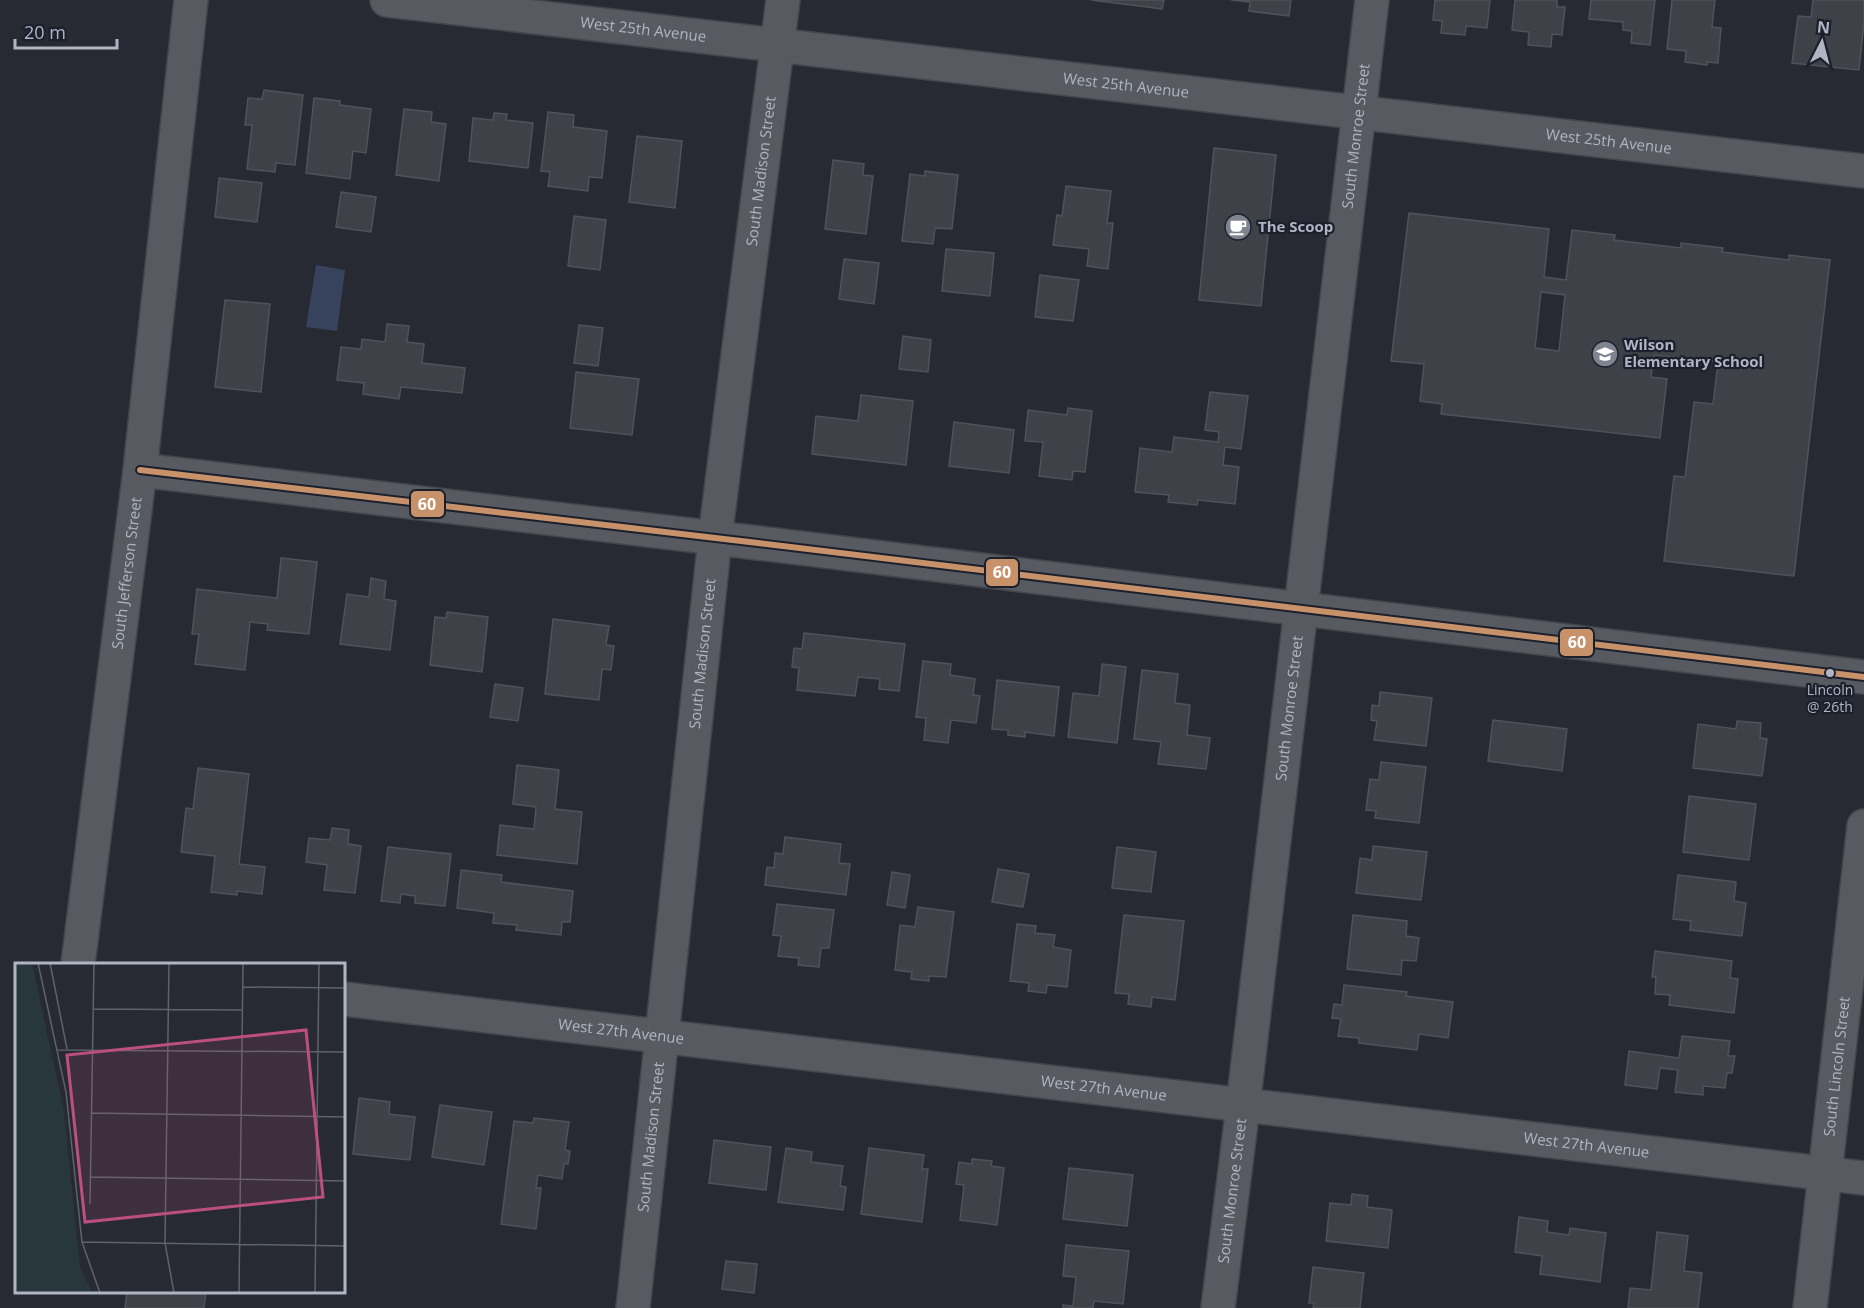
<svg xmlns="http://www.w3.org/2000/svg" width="1864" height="1308" viewBox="0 0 1864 1308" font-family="'Open Sans',sans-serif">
<rect width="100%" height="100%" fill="#272a32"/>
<path fill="#37425c" d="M316 265 345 270 337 331 306 327Z"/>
<path fill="#3f4148" stroke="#4f525a" stroke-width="1.5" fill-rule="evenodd" d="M1091 0H1164L1162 9Z
M1231 0H1291L1289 16 1249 11 1250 2Z
M1435 0H1490L1487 28 1466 26 1465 35 1441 33 1442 21 1433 20Z
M1515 0H1557V7H1565L1562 35 1552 34 1551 47 1528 45 1529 32 1512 30Z
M1591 0H1655L1650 45 1631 43 1632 31 1623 30V22L1589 19Z
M1672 0H1715L1712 27 1721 28 1718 63 1707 62V65L1685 62 1686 51 1667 49Z
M1813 0H1864V22L1859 70 1792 63 1798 16 1811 17Z
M264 90 303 95 295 165 276 163 275 172 247 169 252 125H245L248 98 262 99Z
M314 98 340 101V105L371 109 366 153 353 151 350 179 306 173Z
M404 109 432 112 431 122 446 124 439 181 396 175Z
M548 112 574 115 573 127 607 131 602 178 589 177 588 191 548 186 550 172 541 171Z
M494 113 507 114 506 120 533 123 528 168 469 161 473 118 493 120Z
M637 136 682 141 675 208 629 202Z
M1214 148 1276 155 1261 306 1199 300Z
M833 160 864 164 863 175 873 176 866 234 825 229Z
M925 171 958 175 952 229 935 228 933 244 902 241 910 174 925 176Z
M219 178 262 183 257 222 215 217Z
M1066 186 1111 191 1107 223H1113L1108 269 1087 266 1089 249 1053 245 1057 215 1062 216Z
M341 192 376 197 371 232 336 227Z
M1409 213 1549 229 1544 277 1566 280 1572 230 1615 235 1614 240 1681 248V243L1723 248 1722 252 1789 260V255L1830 260 1794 576 1664 561 1674 476 1685 477 1694 402 1713 404 1718 362 1654 355 1651 377 1667 379 1660 438 1441 414 1442 404 1420 401 1424 364 1391 361ZM1541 292 1565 295 1559 351 1535 348Z
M574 216 606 220 600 270 568 266Z
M946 249 994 253 990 296 942 291Z
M844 259 879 263 874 304 839 299Z
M1040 275 1079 280 1073 321 1035 317Z
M225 300 270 304 261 392 215 387Z
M387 324 409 326 407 342 424 344 422 363 465 368 462 393 401 387 399 399 363 394 364 383 337 380 341 347 361 349 362 339 385 342Z
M579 325 603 328 598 366 574 363Z
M903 336 931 340 928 372 899 369Z
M576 372 639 379 632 435 570 428Z
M1210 392 1248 396 1241 449 1225 447 1223 465 1239 467 1235 504 1198 500 1197 505 1168 502 1169 495 1135 492 1140 448 1172 452 1174 437 1218 442 1219 432 1205 430Z
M861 395 913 401 906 465 812 454 816 416 858 421Z
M1068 408 1092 411 1085 472 1073 471 1072 480 1039 476 1043 442 1025 441 1028 410 1067 415Z
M954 422 1014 430 1009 473 949 466Z
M281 558 317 562 309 634 267 630 268 624 250 622 245 670 195 664 199 634H192L197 589 277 598Z
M371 578 386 581 384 599 396 601 390 650 340 644 347 594 369 597Z
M447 612 488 617 482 672 430 665 435 617 446 618Z
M553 619 609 626 606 645 614 646 611 670 602 669 599 700 545 694Z
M804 633 905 644 899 691 879 689 880 679 858 677 855 696 797 690 799 668 792 667 794 648 802 649Z
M923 661 951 664 950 675 975 679 973 695 980 696 976 723 951 720 948 743 924 740 926 718 916 717Z
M1102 664 1126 667 1117 743 1068 737 1073 693 1099 696Z
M1142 670 1178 674 1175 703 1190 705 1187 735 1210 738 1206 769 1158 764 1161 742 1134 739Z
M997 680 1059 687 1054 736 1025 732V737L1008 735V730L992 729Z
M495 684 523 688 518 721 490 717Z
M1380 692 1432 698 1426 746 1374 740 1377 721 1371 720 1372 705 1379 706Z
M1493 720 1567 729 1562 771 1488 761Z
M1737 721 1761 723 1760 738 1767 739 1762 776 1693 768 1698 724 1736 729Z
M1381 762 1426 767 1419 823 1375 818 1376 811 1366 810 1370 779 1379 780Z
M517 765 559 770 555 809 582 812 577 864 497 855 500 825 534 829 536 807 513 804Z
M198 768 249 774 239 864 265 867 262 894 237 891V895L211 892 215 856 181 852 186 808 193 809Z
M1689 796 1756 804 1749 860 1683 852Z
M332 828 349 830 348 844 361 846 355 893 324 890 327 865 306 862 309 838 330 840Z
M785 837 841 844 839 863 850 864 846 895 765 885 767 867 774 868 775 853 783 854Z
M1373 846 1427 852 1421 900 1356 893 1360 858 1372 860Z
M388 847 451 854 445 906 415 903V896L401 894 400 903 381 901Z
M1117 847 1156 852 1151 892 1112 888Z
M998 869 1029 874 1023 907 992 902Z
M461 870 502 875 501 882 573 891 570 922H562L561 935 516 930 517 925 493 923 494 913 457 908Z
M892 872 910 875 905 908 887 905Z
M1678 875 1736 882 1734 901 1746 903 1742 936 1690 930 1691 921 1673 919Z
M777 904 834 910 829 948H821L819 967 798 965 799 958 778 956 781 936 773 935Z
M918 907 954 912 946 977 929 976V981L911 979 912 972 895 970 900 925 915 927Z
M1124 915 1184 921 1175 1000 1152 997 1151 1007 1128 1004 1129 994 1115 993Z
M1353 915 1407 921 1406 936 1419 938 1416 961 1402 960 1401 975 1347 969Z
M1017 924 1036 926 1035 933 1055 935 1053 947 1071 950 1067 987 1047 985 1046 993 1028 991 1029 983 1010 981Z
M1655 951 1732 961 1730 978 1738 979 1734 1013 1669 1005 1670 995 1655 994 1656 977H1652Z
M1344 985 1407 992 1406 996 1453 1002 1448 1038 1419 1034 1417 1050 1359 1043V1038L1338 1036 1341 1019 1332 1018 1334 1004 1342 1005Z
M1682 1036 1730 1041 1728 1056H1735L1732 1073H1727L1725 1088 1703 1086V1095L1675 1092 1678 1070 1660 1068 1657 1089 1625 1085 1629 1051 1679 1058Z
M359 1098 390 1102 389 1114 415 1117 410 1160 353 1154Z
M440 1105 492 1112 484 1165 432 1157Z
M534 1118 569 1122 565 1150 570 1151 568 1164H564L562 1179 538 1175 536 1188H541L536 1229 501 1224 514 1121 533 1123Z
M714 1140 771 1147 766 1190 709 1183Z
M786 1148 812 1152 811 1162 843 1166 840 1186 846 1187 843 1210 778 1202Z
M869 1148 924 1155 922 1169H928L922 1222 861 1214Z
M972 1159 992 1161 991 1166 1004 1168 997 1225 960 1220 964 1185 956 1184 959 1162 972 1164Z
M1069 1168 1133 1175 1127 1226 1063 1219Z
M1352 1194 1368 1196 1367 1207 1392 1210 1388 1248 1326 1241 1330 1203 1351 1205Z
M1519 1217 1548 1221 1547 1232 1569 1235 1570 1228 1606 1233 1600 1282 1540 1274 1542 1256 1515 1252Z
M1657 1232 1688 1236 1684 1271 1702 1273 1698 1308H1628L1630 1288 1651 1290Z
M1066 1245 1129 1251 1123 1304 1094 1301 1093 1308H1063V1305L1073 1306 1076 1277 1063 1276Z
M726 1261 757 1264 754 1293 722 1289Z
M1313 1267 1364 1273 1360 1308H1313L1314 1303H1309Z
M127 1292H206L204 1308H125Z"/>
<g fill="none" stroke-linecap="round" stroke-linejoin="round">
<defs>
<g id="minor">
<path id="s1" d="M387 0 1864 171"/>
<path d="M140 470 758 543 1864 677"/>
<path id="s2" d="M78 964 140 470 191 0"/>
<path id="s3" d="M344 999 1864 1178"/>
<path id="s4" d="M633 1308 715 538 783 0"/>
<path id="s5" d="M1218 1308 1243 1106 1372 0"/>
</g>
<g id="tertiary">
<path id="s6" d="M1810 1308 1864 826"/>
</g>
</defs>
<use href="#minor" stroke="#42454b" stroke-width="36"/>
<use href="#tertiary" stroke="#42454b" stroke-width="36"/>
<use href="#minor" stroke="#575a61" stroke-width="33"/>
<use href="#tertiary" stroke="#575a61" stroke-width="33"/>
<defs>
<path id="bus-1" d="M140 470 758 543 1864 677"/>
</defs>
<use href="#bus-1" stroke="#1b202c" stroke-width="10"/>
<use href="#bus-1" stroke="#c7916a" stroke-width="6"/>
</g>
<defs>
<symbol id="cafe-disc" viewBox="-11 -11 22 22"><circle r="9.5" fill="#808491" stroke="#1b202c"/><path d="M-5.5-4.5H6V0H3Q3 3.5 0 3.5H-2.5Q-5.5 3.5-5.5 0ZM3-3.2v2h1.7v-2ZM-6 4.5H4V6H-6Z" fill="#fff"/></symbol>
<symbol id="school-disc" viewBox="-11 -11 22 22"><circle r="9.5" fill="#808491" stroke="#1b202c"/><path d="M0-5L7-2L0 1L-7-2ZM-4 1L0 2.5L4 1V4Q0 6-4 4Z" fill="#fff"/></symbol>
</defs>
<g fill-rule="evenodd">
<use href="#cafe-disc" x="1223" y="212" width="30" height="30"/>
<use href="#school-disc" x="1590" y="339" width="30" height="30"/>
</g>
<circle fill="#b0b5c4" stroke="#1b202c" stroke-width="2" cx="1830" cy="673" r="5"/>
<g text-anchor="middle" stroke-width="4.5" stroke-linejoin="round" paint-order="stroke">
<g font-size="14" fill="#b0b5c4" stroke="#1b202c">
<text x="1830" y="695">Lincoln<tspan x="1830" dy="17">@ 26th</tspan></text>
</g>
<g font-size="15" fill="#b0b5c4" stroke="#1b202c">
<text dy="5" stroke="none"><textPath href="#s1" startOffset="258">West 25th Avenue</textPath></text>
<text dy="5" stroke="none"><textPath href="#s1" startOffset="744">West 25th Avenue</textPath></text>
<text dy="5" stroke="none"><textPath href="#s5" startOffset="1180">South Monroe Street</textPath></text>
<text dy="5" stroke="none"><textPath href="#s1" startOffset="1230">West 25th Avenue</textPath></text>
<text dy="5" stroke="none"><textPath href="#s4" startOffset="1144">South Madison Street</textPath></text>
<text dy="5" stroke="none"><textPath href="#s2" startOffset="394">South Jefferson Street</textPath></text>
<text dy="5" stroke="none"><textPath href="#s4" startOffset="658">South Madison Street</textPath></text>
<text dy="5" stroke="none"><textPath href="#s5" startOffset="604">South Monroe Street</textPath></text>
<text dy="5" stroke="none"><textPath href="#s3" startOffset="279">West 27th Avenue</textPath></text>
<text dy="5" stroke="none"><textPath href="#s6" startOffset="243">South Lincoln Street</textPath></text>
<text dy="5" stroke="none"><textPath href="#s3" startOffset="765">West 27th Avenue</textPath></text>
<text dy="5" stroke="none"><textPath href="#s4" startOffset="172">South Madison Street</textPath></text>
<text dy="5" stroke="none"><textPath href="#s3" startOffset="1251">West 27th Avenue</textPath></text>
<text dy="5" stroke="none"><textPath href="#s5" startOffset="118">South Monroe Street</textPath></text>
</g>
<g font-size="15" font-weight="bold" fill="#b0b5c4" stroke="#1b202c" text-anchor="start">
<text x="1258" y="232">The Scoop</text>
<text x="1624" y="350">Wilson<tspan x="1624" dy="17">Elementary School</tspan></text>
</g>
</g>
<g transform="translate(15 963)">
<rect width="330" height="330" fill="#272a32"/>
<path d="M0 0H17L49 149 65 305 78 330H0Z" fill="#28373b"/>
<path fill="none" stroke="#5e626c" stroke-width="1.5" d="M23 0 51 129 67 279 85 330M35 0 52 86M154 0 150 280 159 330M228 24 330 25M78 46 228 47M41 87 330 89M76 150 330 154M75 214 330 218M75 241 79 0M67 279 330 283M224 330 228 0M300 330 304 0"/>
<path fill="#bc4f80" fill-opacity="0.15" stroke="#bc4f80" stroke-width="3" d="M291 67 308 234 70 259 52 92Z"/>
<rect width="330" height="330" fill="none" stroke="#b0b5c4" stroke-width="3"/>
</g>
<g stroke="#1b202c" stroke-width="2">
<rect x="410" y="490" width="35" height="28" rx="6" fill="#c7916a"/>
<rect x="985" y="558" width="34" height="29" rx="6" fill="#c7916a"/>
<rect x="1559" y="628" width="35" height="29" rx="6" fill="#c7916a"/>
</g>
<g font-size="16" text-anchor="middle" font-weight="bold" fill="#fff">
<text x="427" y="510">60</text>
<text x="1002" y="578">60</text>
<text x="1577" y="648">60</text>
</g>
<g transform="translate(1822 42) rotate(6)" stroke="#1b202c" stroke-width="4.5" paint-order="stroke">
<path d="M0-4.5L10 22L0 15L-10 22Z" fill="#b0b5c4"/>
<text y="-9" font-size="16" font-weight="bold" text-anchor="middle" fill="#b0b5c4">N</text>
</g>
<path d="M15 39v9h102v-9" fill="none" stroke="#b0b5c4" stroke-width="3"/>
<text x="24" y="39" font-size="18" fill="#b0b5c4" stroke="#1b202c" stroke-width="4.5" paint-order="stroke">20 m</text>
</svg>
